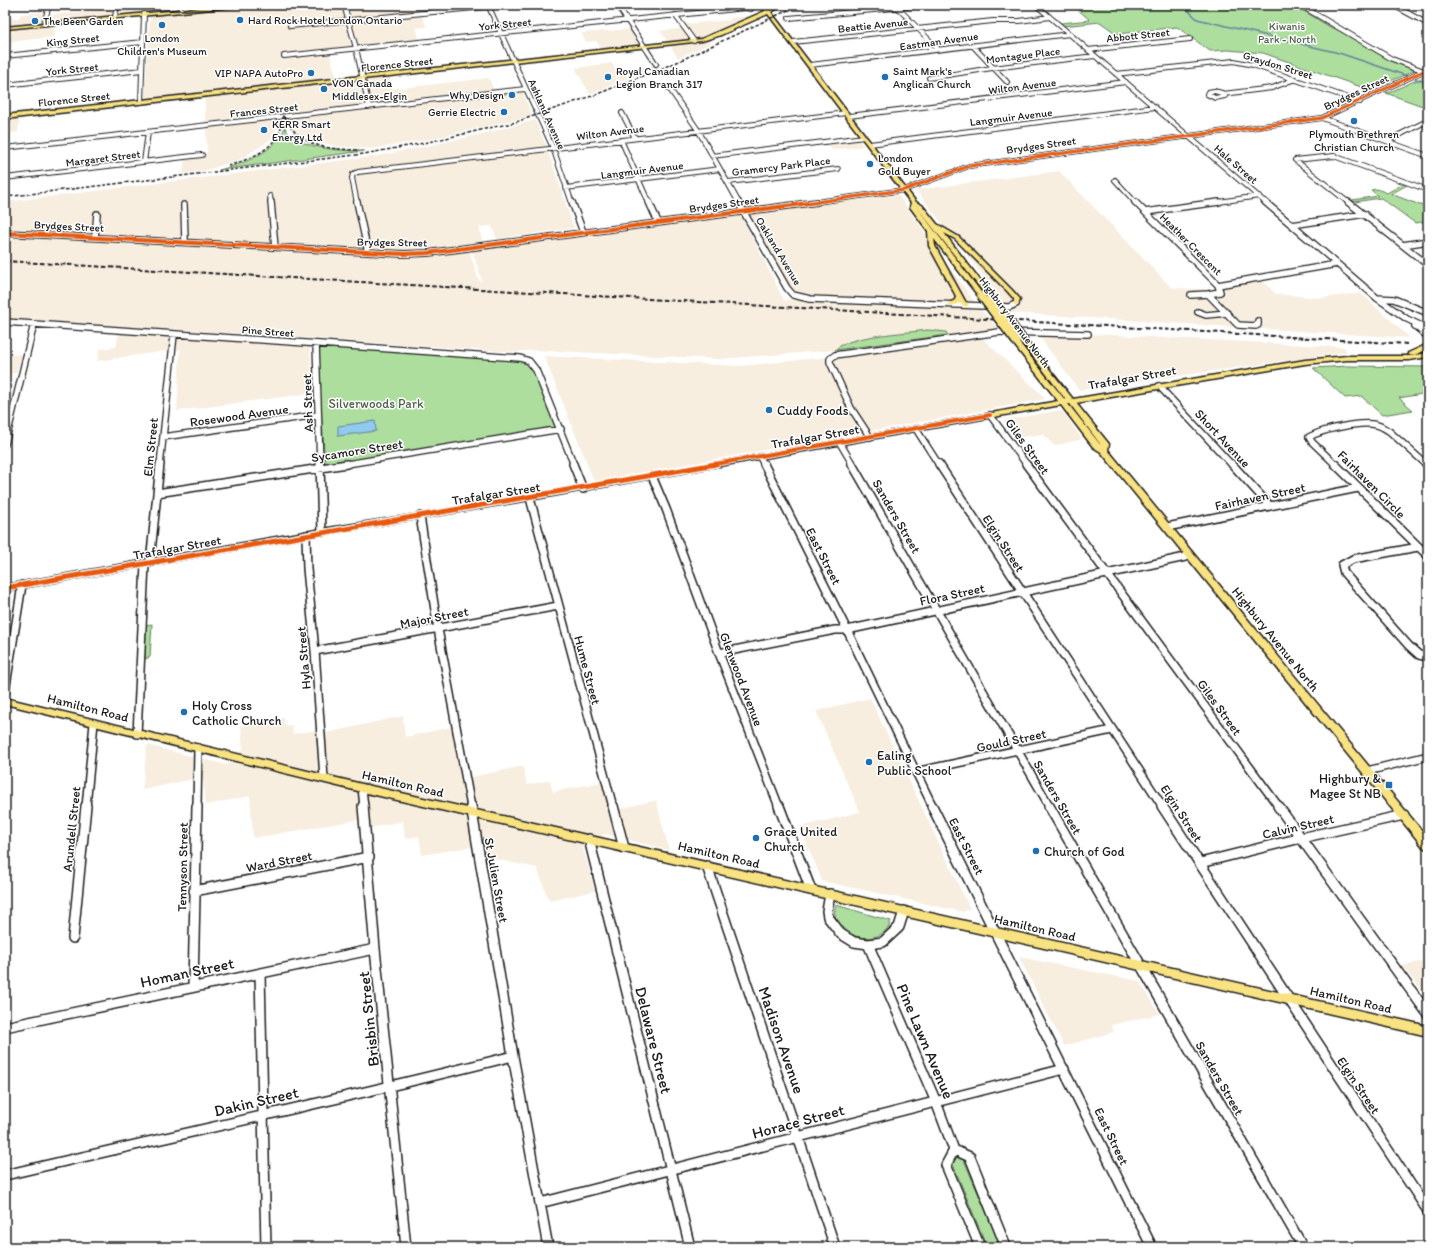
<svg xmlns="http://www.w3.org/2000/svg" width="1433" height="1252" viewBox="0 0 1433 1252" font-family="Itim,sans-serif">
<rect width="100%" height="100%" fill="#fff"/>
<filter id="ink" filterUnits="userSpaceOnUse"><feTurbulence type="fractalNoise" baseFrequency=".025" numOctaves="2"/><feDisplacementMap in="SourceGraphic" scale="8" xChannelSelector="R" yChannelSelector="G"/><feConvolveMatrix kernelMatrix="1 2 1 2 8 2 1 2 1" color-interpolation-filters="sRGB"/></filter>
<g filter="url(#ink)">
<path fill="#f7eee0" d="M134 5H176L175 10 5 26V19L19 18 21 14 44 12 48 15 133 7Z
M270 5H428L430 11 421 15 427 27 416 28 420 40 328 49 338 82 389 77 393 89 489 78 494 91 521 88 532 116 431 139 372 149 336 146 303 138 292 128 287 119 280 120 273 138 241 159 207 170 183 174 185 156 207 153 204 92 144 99 150 16Z
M749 16 702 38 668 42 660 31 687 28 685 24 731 20 730 18Z
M56 25 53 37 9 42 13 30Z
M630 29 640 45 639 46 602 50 596 41 586 42 581 33Z
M709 41 711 43 678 58 670 46Z
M612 63 616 70 661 65 590 94 575 68Z
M20 117 18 132 5 134V120Z
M535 120 546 145 574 228 497 239 492 226 479 227 483 242 419 251 469 250 479 281H482L472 249 739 215 742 217 784 300 797 299 749 216 755 212 898 195 979 308 999 330 838 350 720 359 534 350 516 352 5 319V202L378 156 474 136Z
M858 140 864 146 832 150 828 144Z
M1059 171 1172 288 1217 290 1227 286 1262 280 1276 294 1322 298 1361 293 1410 338 1012 313 916 190Z
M1035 331 1344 347 1347 352 1079 390Z
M119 332 310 347 312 393 177 411 180 349 97 361 100 349 116 347Z
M981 337 1046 399 594 481 544 356 741 366 848 355Z
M23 354 16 373 5 374V356Z
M1056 411 1063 412 1082 439 1054 446 1043 434 1016 438 1004 422 1005 420Z
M870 698 970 909 963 912 822 881 800 827 860 812 816 711Z
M403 716 405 737 451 727 471 777 523 766 527 785 550 780 553 792 601 782 619 809 656 800 669 850 605 834 583 848 595 891 549 901 537 868 486 857 482 845 422 855 419 836 405 839 403 821 369 828V818L253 838 250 796 206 805 203 777 142 790 147 745 227 765 243 750 241 726 284 718V726L292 725 293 734 316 730 326 733Z
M1019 957 1139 981 1160 1014 1111 1025 1114 1032 1064 1046Z
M1428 960V998L1402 966Z"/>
<path fill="#adde9e" stroke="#647d5d" d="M1064 5H1294L1332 28H1336L1391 61 1416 70 1370 90 1263 53 1228 50 1210 51 1177 27 1117 34 1100 22 1063 26 1061 23 1090 20 1077 9H1070Z
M1428 75V108L1386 93 1390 92Z
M285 127C291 149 346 151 364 151L219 170C243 164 276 152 285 127Z
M1403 184 1407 185 1391 194 1428 208V221L1415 223 1381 198 1354 202 1352 200 1378 196 1371 190 1377 189 1387 193Z
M928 330 946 332 948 335 835 350C848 335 907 333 928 330Z
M317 345 517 359 527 363 536 370 561 429 325 466Z
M1348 366 1428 367V393L1399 398 1413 410 1382 415 1361 396 1345 398 1313 368Z
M152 624 150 657 145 659 146 625Z
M836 905 891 921C890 923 889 927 887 929 874 946 836 936 835 915 834 912 835 908 836 905Z
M959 1157 964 1160 1001 1247H987L952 1162 956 1158Z"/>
<path fill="#90caf0" stroke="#62849b" d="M375 421 376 431 338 436V426Z"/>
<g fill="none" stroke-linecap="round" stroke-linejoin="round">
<path stroke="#62849b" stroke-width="1.5" d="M1183 5 1197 19 1339 53 1428 83"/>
<defs>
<path id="minor-far3" d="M180 5 181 11
M344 5 356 48 369 107
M488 5 553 148 572 203
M617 5 656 64
M1036 5 1266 203
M1300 5 1392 59 1424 71
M1393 5 1428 24
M1396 7 1410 5
M898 8 938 49
M675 15 694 41
M115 17 117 5
M789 18 926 5
M44 24 49 5
M290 26 505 5
M5 36 8 27
M793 42 993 21H1019L1050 17
M972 45 1007 82
M1088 50 1190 39
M5 56 143 42
M284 56 745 8 751 9
M810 65 1070 34
M1116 74 1234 61 1253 65 1360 102
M929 78 992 68 1095 56
M5 85 142 70
M669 88 698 130 739 203
M1214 91 1222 93 1225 96 1215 98 1207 94 1208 92Z
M1223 94 1272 88 1295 79
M141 102 144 14
M622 113 635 138
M849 116 1126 82
M1322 118 1428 156
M621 140 649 203
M1387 141 1423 123 1428 124
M870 144 1155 107
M5 148 525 89
M712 156 864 137
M144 162 148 132
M5 178 202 155
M1115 180 1136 203
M728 182 838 169
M566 188 720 169
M270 196 271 203
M357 203 352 178 353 174 358 172 846 113
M809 203 904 190 969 166 1322 118 1428 69
M1212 203 1259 196
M1349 203 1295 160 1334 156 1428 190"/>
<path id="minor-far2" d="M271 202 275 247
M357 202 368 252
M572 202 583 232
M649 202 658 222
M738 202 787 288 793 295 810 299 1009 307 1016 304
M1135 202 1145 212
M1219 202 1145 212 1218 285 1337 264
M1265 202 1377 298 1407 319 1428 329
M1348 202 1428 265
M184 205 185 242
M1292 225 1365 214
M5 233 404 254 428 253 817 202
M95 237 97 214
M1403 245 1428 241
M1218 285 1220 292 1208 294 1238 325 1256 326 1258 325V321
M1191 295 1208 294
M1377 298 1394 299 1428 313
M1198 312 1206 315 1227 313
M5 322 520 358 529 361 536 370 574 465
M1415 326 1428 337
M316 344 320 465
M1159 386 1232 465
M990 415 1027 465
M916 429 939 465
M163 437 318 415
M870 437 851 408 830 362V359L835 355 999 332 1088 334
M840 443 853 465
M5 444 34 324
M760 457 764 465
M160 465 174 335
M341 465 561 429
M1336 465 1312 442 1309 437C1324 429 1361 421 1377 425 1382 426 1385 429 1389 431L1427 465"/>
<path id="minor-far1" d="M320 464 322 532
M573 464 583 489
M764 464 847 630 933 807
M852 464 1050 807
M939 464 1163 807
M1026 464 1279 807
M1232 464 1270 506
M1335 464 1428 556
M1426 464 1428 466
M652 476 666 509 719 653 779 807
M157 493 347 464
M530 498 613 807
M420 516 438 629 471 807
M1167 527 1358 488
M306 535 307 569 315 651 324 778
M1418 547 1353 559 1342 565 1344 573 1409 646 1419 655 1428 657
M150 563 160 464
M315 651 558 606
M719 653 835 630H847L1190 556
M5 692 22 585
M137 734 145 564
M1367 771 1428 756
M915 772 1112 730
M362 788 364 807
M86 807 94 723
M197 807 198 748"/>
<path id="minor" d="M363 806 375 949 406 1247
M471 806 513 1056 548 1247
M613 806 624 848
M779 806 811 890
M932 806 1152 1247
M1049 806 1303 1247
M1162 806 1428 1211
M1278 806 1428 1014
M589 839 690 1247
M1200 863 1301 838 1404 815
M707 866 835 1247
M194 891 369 857
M830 894 827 911 828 917 841 934 854 942 868 944 883 942 899 927 904 911
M73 938 86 806
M868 944 936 1102 954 1150 970 1157 1006 1247
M260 973 266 1247
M193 986 197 806
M5 1027 375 949
M954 1150 946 1165 980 1247
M5 1175C174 1135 344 1099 513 1056
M540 1203 1064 1069"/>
<path id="major" d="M229 5H246L244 6 5 29V27Z
M759 5H764L769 10 779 5H785L771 12 916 202 922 205 937 224 959 237 1012 290 1020 299 1018 305H1014V299L1008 292 955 239 944 233 993 297 990 299 988 298 916 206 984 296 983 297H979L934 239 935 246 965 301 969 305 966 307 959 303 951 306H947V304L955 300 956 296 929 246 928 231 910 207 911 203 768 14 721 35 702 41 5 119V115L701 39 765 11Z
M1016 340 1018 341 1065 400H1066L1023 343V341H1027L1073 399 1305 360 1347 356H1409L1428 353V357L1409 360H1347L1305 364 1076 403 1109 444 1108 450 1428 838V849L1424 848 1101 452 1093 447 1061 405 530 500 322 535 5 591V585L322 529 530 496 1058 401 1012 342ZM1068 404H1070L1101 445 1099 443Z
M1428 344V348L1415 355H1409L1408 353Z
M5 698 362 784 1428 1026V1036L362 792 5 704Z"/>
</defs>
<use href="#minor-far3" stroke="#1c1c1c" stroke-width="6"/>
<use href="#minor-far2" stroke="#1c1c1c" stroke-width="8"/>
<use href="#minor-far1" stroke="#1c1c1c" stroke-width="10"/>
<use href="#minor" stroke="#1c1c1c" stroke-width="12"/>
<use href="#major" stroke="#1c1c1c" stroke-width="3"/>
<use href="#minor-far3" stroke="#fff" stroke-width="4"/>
<use href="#minor-far2" stroke="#fff" stroke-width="5.5"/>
<use href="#minor-far1" stroke="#fff" stroke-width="7"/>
<use href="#minor" stroke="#fff" stroke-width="9"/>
<use href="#major" fill="#f8e281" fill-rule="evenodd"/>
<path stroke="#1c1c1c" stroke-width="1.5" stroke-dasharray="3.5 2" stroke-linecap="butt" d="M228 166C255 157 282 147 283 115 299 147 326 149 358 150
M5 197 364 154 424 143 516 122 595 95 677 62 799 5"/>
<path stroke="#1c1c1c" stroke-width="2" stroke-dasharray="4.5 2.5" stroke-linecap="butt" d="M5 261 1409 344"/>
<defs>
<path id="major-bridge" d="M981 296 1016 342
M990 297 1025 342"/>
</defs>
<use href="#major-bridge" stroke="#1c1c1c" stroke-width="10" stroke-linecap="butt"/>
<use href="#major-bridge" stroke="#f8e281" stroke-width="7"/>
<defs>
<path id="cycleway-far2" d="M809 203 904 190 969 166 1322 118 1428 69"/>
<path id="cycleway-far1" d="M5 233 404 254 428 253 817 202
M710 465 990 415"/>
<path id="cycleway" d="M5 588C242 546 479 507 716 464"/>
</defs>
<use href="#cycleway-far2" stroke="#fff" stroke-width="4.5"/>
<use href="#cycleway-far1" stroke="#fff" stroke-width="6"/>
<use href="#cycleway" stroke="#fff" stroke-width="8"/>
<use href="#cycleway-far2" stroke="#e8590c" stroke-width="3"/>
<use href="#cycleway-far1" stroke="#e8590c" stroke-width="4"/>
<use href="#cycleway" stroke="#e8590c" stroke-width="5"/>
</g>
</g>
<g fill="#1f6fb2" stroke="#fff" stroke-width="1.5">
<circle cx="240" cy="20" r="4"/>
<circle cx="35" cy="21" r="4"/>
<circle cx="162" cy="25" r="4"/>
<circle cx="311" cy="73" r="4"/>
<circle cx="608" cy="77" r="4"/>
<circle cx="885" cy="77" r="4"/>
<circle cx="324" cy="89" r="4"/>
<circle cx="512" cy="95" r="4"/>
<circle cx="504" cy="112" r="4"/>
<circle cx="1354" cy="121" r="4"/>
<circle cx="264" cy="130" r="4"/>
<circle cx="870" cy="164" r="4"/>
<circle cx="769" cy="410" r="4"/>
<circle cx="184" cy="712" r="4"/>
<circle cx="869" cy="762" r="4"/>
<rect x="1385" y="781" width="8" height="8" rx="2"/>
<circle cx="756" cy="838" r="4"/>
<circle cx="1036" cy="851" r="4"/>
</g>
<g text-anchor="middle" stroke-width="3" stroke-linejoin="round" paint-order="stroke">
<g font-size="11" fill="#1c1c1c" stroke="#fff" text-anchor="start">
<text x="248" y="24">Hard Rock Hotel London Ontario</text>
<text x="43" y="25">The Been Garden</text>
<text x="162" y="42" text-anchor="middle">London<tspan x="162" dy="13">Children's Museum</tspan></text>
<text x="616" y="75">Royal Canadian<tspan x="616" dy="13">Legion Branch 317</tspan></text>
<text x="893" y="75">Saint Mark's<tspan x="893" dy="13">Anglican Church</tspan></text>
<text x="303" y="77" text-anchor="end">VIP NAPA AutoPro</text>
<text x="332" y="87">VON Canada<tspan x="332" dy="13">Middlesex-Elgin</tspan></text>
<text x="504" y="99" text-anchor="end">Why Design</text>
<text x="496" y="116" text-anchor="end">Gerrie Electric</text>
<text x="272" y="128">KERR Smart<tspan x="272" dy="13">Energy Ltd</tspan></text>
<text x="1354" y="138" text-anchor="middle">Plymouth Brethren<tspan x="1354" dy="13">Christian Church</tspan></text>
<text x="878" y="162">London<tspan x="878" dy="13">Gold Buyer</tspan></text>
</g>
<g font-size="11" fill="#1c1c1c" stroke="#fff">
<text transform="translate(505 24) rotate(-6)" y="4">York Street</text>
<text transform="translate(873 25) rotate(-6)" y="4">Beattie Avenue</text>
<text transform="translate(1138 35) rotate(-6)" y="4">Abbott Street</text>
<text transform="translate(73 40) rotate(-6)" y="4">King Street</text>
<text transform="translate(939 41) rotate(-8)" y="4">Eastman Avenue</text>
<text transform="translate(1023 55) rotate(-7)" y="4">Montague Place</text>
<text transform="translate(397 64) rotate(-6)" y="4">Florence Street</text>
<text transform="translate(1278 65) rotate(17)" y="4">Graydon Street</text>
<text transform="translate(72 69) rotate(-6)" y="4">York Street</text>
<text transform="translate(1022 86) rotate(-7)" y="4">Wilton Avenue</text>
<text transform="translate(1356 92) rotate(-25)" y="4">Brydges Street</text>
<text transform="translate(74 99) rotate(-6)" y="4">Florence Street</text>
<text transform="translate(264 110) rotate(-6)" y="4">Frances Street</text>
<text transform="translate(547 114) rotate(66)" y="4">Ashland Avenue</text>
<text transform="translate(1011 117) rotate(-7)" y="4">Langmuir Avenue</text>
<text transform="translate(610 132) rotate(-7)" y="4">Wilton Avenue</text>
<text transform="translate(1041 145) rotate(-8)" y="4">Brydges Street</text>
<text transform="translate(103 158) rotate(-7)" y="4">Margaret Street</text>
<text transform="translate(1236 164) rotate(41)" y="4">Hale Street</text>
<text transform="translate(781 166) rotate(-7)" y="4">Gramercy Park Place</text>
<text transform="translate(642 170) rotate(-7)" y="4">Langmuir Avenue</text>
<text transform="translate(724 204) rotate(-8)" y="4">Brydges Street</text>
<text transform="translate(69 226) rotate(3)" y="4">Brydges Street</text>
<text transform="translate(392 242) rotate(1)" y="4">Brydges Street</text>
<text transform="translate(1191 244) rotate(45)" y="4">Heather Crescent</text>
<text transform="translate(779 251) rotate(59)" y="4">Oakland Avenue</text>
<text transform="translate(1015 322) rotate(53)" y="4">Highbury Avenue North</text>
<text transform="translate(268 331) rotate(4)" y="4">Pine Street</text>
</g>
<g font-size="11" fill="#4f604a" stroke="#fff">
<text x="1287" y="30">Kiwanis<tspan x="1287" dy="13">Park - North</tspan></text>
</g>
<g font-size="13" fill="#1c1c1c" stroke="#fff">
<text transform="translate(1132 377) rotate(-10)" y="5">Trafalgar Street</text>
<text transform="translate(307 403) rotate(-92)" y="5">Ash Street</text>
<text transform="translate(239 415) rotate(-8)" y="5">Rosewood Avenue</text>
<text transform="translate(815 436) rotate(-10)" y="5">Trafalgar Street</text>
<text transform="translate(1223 438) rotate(47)" y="5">Short Avenue</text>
<text transform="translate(1028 446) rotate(54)" y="5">Giles Street</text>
<text transform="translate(150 447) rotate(-84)" y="5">Elm Street</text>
<text transform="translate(357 450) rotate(-9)" y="5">Sycamore Street</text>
<text transform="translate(1372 484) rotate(45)" y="5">Fairhaven Circle</text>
<text transform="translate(496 493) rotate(-9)" y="5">Trafalgar Street</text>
<text transform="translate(1260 496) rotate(-12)" y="5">Fairhaven Street</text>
<text transform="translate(897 516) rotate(60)" y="5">Sanders Street</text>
<text transform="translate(1004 543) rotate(57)" y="5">Elgin Street</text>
<text transform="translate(177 547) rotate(-10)" y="5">Trafalgar Street</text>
<text transform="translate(824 556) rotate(63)" y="5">East Street</text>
<text transform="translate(952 594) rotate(-12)" y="5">Flora Street</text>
<text transform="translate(434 617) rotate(-11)" y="5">Major Street</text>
<text transform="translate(1276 639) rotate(51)" y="5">Highbury Avenue North</text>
<text transform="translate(303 658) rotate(-95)" y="5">Hyla Street</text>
<text transform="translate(588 670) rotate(75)" y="5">Hume Street</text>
<text transform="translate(742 679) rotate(69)" y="5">Glenwood Avenue</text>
<text transform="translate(88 707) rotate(14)" y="5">Hamilton Road</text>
<text transform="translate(1220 707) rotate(54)" y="5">Giles Street</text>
<text transform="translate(1011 740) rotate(-12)" y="5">Gould Street</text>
<text transform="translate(403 783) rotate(13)" y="5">Hamilton Road</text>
<text transform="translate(1058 797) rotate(60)" y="5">Sanders Street</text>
<text transform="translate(1182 813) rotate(57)" y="5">Elgin Street</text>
<text transform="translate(1298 826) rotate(-13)" y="5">Calvin Street</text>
<text transform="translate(71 829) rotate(-84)" y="5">Arundell Street</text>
<text transform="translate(967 846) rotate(63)" y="5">East Street</text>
<text transform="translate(719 854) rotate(13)" y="5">Hamilton Road</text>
<text transform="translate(279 861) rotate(-11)" y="5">Ward Street</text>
<text transform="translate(182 867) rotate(-89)" y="5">Tennyson Street</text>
<text transform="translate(497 880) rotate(80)" y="5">St Julien Street</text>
<text transform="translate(1035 927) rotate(13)" y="5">Hamilton Road</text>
<text transform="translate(1351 999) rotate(13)" y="5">Hamilton Road</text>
<text transform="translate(1220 1078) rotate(60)" y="5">Sanders Street</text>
<text transform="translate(1359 1085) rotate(56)" y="5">Elgin Street</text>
<text transform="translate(1112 1136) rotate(64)" y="5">East Street</text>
</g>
<g font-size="13" fill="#4f604a" stroke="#fff">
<text x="376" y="408">Silverwoods Park</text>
</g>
<g font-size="13" fill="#1c1c1c" stroke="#fff" text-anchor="start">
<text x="777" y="415">Cuddy Foods</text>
<text x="192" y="710">Holy Cross<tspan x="192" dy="15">Catholic Church</tspan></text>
<text x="877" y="760">Ealing<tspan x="877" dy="15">Public School</tspan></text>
<text x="1381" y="783" text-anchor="end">Highbury &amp;<tspan x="1381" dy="15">Magee St NB</tspan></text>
<text x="764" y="836">Grace United<tspan x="764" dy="15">Church</tspan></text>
<text x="1044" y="856">Church of God</text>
</g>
<g font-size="16" fill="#1c1c1c" stroke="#fff">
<text transform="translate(187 972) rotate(-12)" y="6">Homan Street</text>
<text transform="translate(368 1019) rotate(-96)" y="6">Brisbin Street</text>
<text transform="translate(654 1040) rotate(76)" y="6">Delaware Street</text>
<text transform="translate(782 1040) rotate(71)" y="6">Madison Avenue</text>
<text transform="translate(926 1041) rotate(67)" y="6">Pine Lawn Avenue</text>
<text transform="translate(256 1101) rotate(-13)" y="6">Dakin Street</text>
<text transform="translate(798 1121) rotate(-15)" y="6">Horace Street</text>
</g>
</g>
<rect width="1433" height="1252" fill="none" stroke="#fff" stroke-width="20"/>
<rect x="10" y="10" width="1413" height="1232" fill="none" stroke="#1c1c1c" stroke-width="1.5" filter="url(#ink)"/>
</svg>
